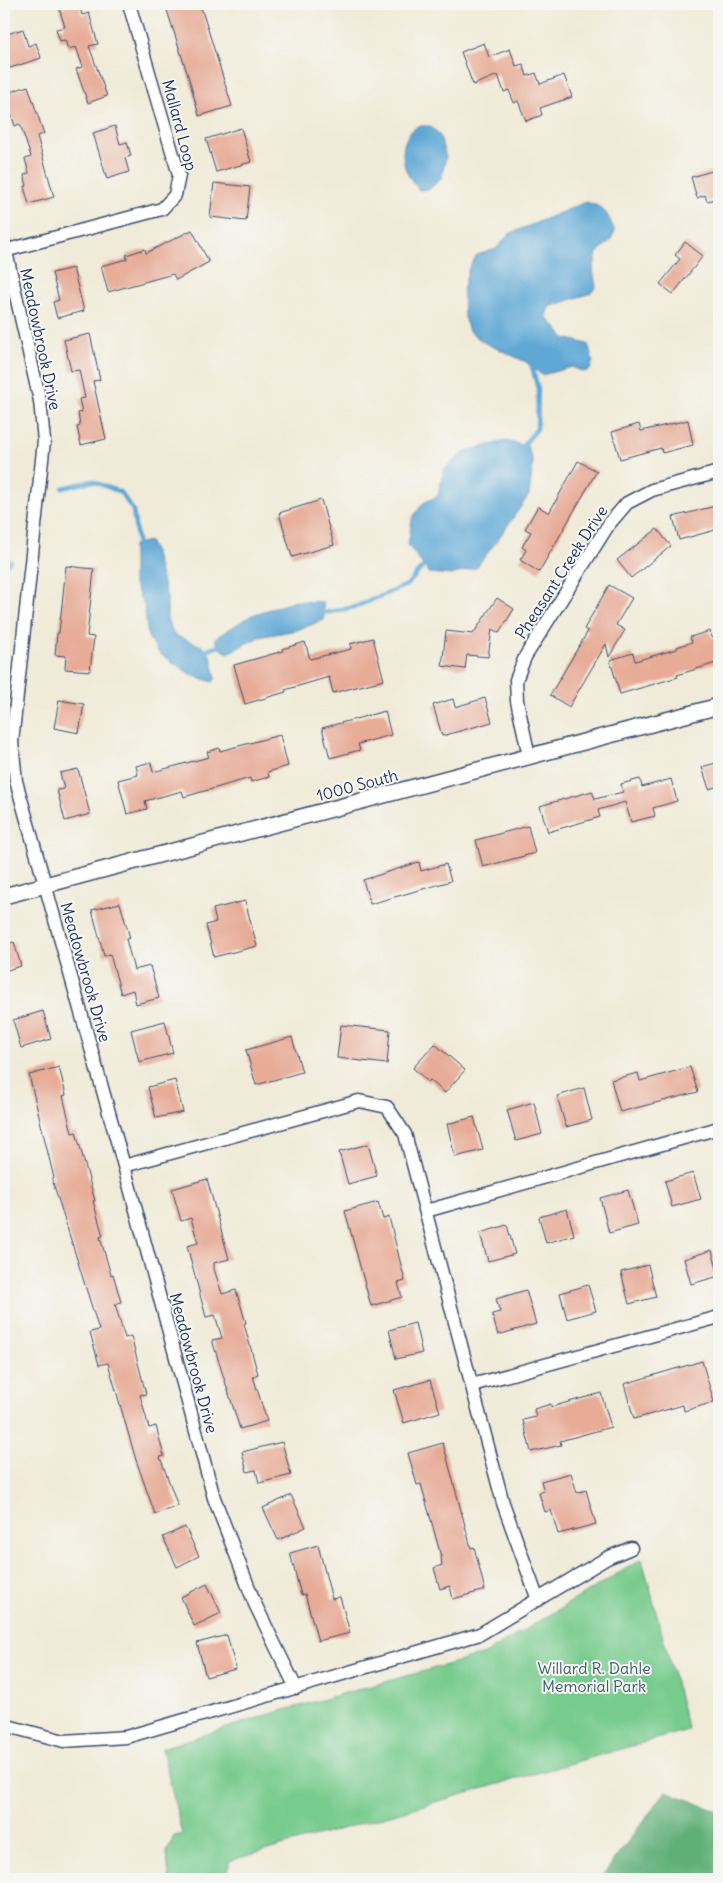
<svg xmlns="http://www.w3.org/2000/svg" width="723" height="1883" viewBox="0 0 723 1883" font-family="Delius,sans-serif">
<rect width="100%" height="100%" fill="#f6f6f2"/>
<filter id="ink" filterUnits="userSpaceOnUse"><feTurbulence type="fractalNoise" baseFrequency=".02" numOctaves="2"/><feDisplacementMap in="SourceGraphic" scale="10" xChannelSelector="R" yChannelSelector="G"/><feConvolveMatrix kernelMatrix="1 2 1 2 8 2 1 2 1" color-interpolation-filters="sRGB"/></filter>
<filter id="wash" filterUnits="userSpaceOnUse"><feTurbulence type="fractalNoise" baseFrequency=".0096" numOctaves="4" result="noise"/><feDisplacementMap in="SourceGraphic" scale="20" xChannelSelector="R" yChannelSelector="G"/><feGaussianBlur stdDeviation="1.12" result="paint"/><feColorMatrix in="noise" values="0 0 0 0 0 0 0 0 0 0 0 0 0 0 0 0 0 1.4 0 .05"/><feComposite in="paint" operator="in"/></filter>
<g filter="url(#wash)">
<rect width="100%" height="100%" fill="#f0ebd8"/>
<path fill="#77cb8d" stroke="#497d76" d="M642 1559 688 1730 229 1861 228 1879H169L167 1852 174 1836 182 1834 162 1748 274 1713 485 1654Z"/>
<path fill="#61af78" stroke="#3e6f6b" d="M666 1791 719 1812V1879H600Z"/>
<path fill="#5ea8d6" stroke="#3c6c9a" d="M418 126H430L439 134 446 157 441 178 430 189 419 190C415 184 408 177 406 170 400 153 403 135 418 126Z
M586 202C605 207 607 213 615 231L610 241 597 253 593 270 596 287 591 293 549 307 546 316 565 338 588 344 593 361 590 370 583 372 572 367 542 375 526 362 483 342 469 331 464 317 463 290 469 268 477 255 496 249 509 234Z
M505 441 527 446 533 462 529 495 496 542 476 568 451 575 429 573 408 545 412 519 423 503 438 496 444 469 466 451Z
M149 541 154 551 167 598V619L174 635 202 646 211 656 216 678 213 682 192 675 159 653 148 637 144 605 133 582V545Z
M295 601 323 602 324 620 297 630 259 637 228 653 219 648 215 638 252 615Z"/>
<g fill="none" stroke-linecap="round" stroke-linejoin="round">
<path stroke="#5ea8d6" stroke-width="4.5" d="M519 450 537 429 538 389 531 363
M63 488 92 481 120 492 133 510 138 547
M4 567 10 561
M318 614 355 607 407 585 427 562
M200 652 223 645"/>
</g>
<g id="blocks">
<path fill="#e7ab96" d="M72 4H79L82 15 89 13 98 44 89 46 107 96 88 103 76 69 83 67 76 47 68 49 65 40 60 41 56 29 65 27 59 8Z
M165 4H200L232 106 199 116 190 82Z
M23 29 28 46 36 43 41 58 4 70V35Z
M484 43 489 57 510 49 516 66 523 64 527 76 536 73 540 84 564 75 572 97 540 108 542 115 526 121 518 101 514 103 509 90 504 92 498 75 473 85 461 52Z
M28 86 44 134 37 136 54 197 29 204 24 187 27 186 24 175 29 173 25 159 31 157 20 124 15 126 4 94Z
M115 126 120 144 127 142 131 156 125 158 129 172 107 179 93 133Z
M241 128 251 162 216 172 206 139Z
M719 169V198L707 201 705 195 697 198 691 177Z
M214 183 250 187 246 221 210 217Z
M192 230 209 262 176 280 173 274 108 292 101 266 127 259 126 255 145 249 146 253Z
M685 242 703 256 673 294 660 284 680 259 675 255Z
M73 268 84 311 57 318 53 302 59 300 52 273Z
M90 334 100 380 93 381 106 439 81 445 77 427 80 426 78 413 82 412 79 399 85 398 79 370 71 371 64 340Z
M688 420 693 445 662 453 661 448 620 459 612 432 639 424 641 431Z
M578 461 597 471 539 572 520 560 526 550 522 547 531 532 525 529 538 506 549 513Z
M321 500 334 545 292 557 279 513Z
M719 505V529L679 540 673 517Z
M657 529 671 546 631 578 617 560Z
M66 566 94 569 87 636 94 637 90 671 65 669 66 656 55 655 57 633H59Z
M609 585 632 598 616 625 625 630 609 657 606 644 569 707 550 695 588 631 584 629Z
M497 598 514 609 499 633 492 629 488 657 467 655 465 669 442 666 446 631 473 634Z
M710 631 712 638 719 635V662L677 675 678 677 620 694 610 660 633 653 635 661 677 649V647L692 642 690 637Z
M373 638 384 680 333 693 329 677 285 690 286 692 245 704 234 665 283 651 282 649 305 642 310 659 351 649 350 644Z
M485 698 492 722 442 736 433 705 453 699 455 707Z
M59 700 84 704 79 733 54 728Z
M385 711 391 735 358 744 360 750 330 758 322 728Z
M280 735 288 766 268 772 269 777 251 782 250 778 184 797 182 791 145 801 147 809 127 814 118 780 138 775 136 766 151 762 153 772 209 757 207 752 219 748 220 751Z
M719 762V786L709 789 702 767Z
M78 769 90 814 65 821 57 790 64 789 60 773Z
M640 779 642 787 671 779 677 801 653 808 655 816 631 822 625 802 598 810 600 817 548 832 540 806 592 791 595 799 623 792 621 784Z
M528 826 535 853 483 867 476 840Z
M419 862 421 871 446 864 451 881 370 904 363 880Z
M245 901 257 946 214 957 206 925 216 922 213 909Z
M120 903 130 938 126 939 134 970 150 966 159 998 136 1004 133 990 121 994 110 954 104 956 92 910Z
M14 942 21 966 4 971V945Z
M43 1011 51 1039 21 1048 13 1020Z
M165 1021 173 1053 139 1062 131 1030Z
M341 1025 390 1030 387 1064 337 1058Z
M292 1037 302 1072 256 1085 246 1050Z
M435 1044 465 1070 445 1093 430 1080 428 1082 413 1068Z
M59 1067 66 1095 63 1096 72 1133 76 1132 95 1201H93L103 1236 100 1237 111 1275 113 1274 121 1302 115 1304 125 1338 131 1336 146 1394 140 1395 149 1428 156 1426 164 1456 160 1457 178 1506 155 1514 136 1460 108 1363 99 1365 90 1332 99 1330 52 1179 54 1178 29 1075Z
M690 1067 698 1092 620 1112 611 1080 638 1073 640 1081Z
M175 1080 183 1112 156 1118 148 1087Z
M584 1088 592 1120 566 1127 557 1096Z
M534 1102 542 1134 516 1141 507 1110Z
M474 1117 483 1150 455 1157 447 1124Z
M368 1144 377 1176 348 1184 339 1152Z
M693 1173 701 1199 672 1207 665 1181Z
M207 1179 229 1259 214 1263V1269L222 1294 236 1290 246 1323 244 1324 258 1374 253 1376 267 1421 240 1429 212 1340 222 1338 215 1315 206 1317 187 1246 198 1243 191 1218 181 1221 172 1189Z
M628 1190 638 1225 609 1233 600 1198Z
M378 1202 383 1219 389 1217 405 1281 398 1283 402 1297 371 1306 345 1211Z
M567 1209 574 1235 546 1243 539 1217Z
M507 1225 515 1254 488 1261 480 1233Z
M712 1250 719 1276 691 1284 684 1259Z
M648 1265 656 1297 629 1304 621 1272Z
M588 1285 596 1311 567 1319 560 1293Z
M526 1290 536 1324 498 1335 492 1314 500 1312 496 1299Z
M415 1323 422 1353 396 1359 389 1330Z
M702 1361 714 1402 684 1411 683 1405 634 1419 624 1384Z
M430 1380 440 1412 404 1423 394 1390Z
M601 1393 611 1427 560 1441 561 1445 531 1452 523 1420 536 1417 534 1409 551 1404V1407Z
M282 1442 291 1475 259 1483 256 1470 247 1472 242 1452Z
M443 1443 471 1548 474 1547 485 1590 453 1599 450 1586 440 1589 434 1568 442 1565 441 1556 421 1484 417 1485 408 1453Z
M571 1473 577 1493 586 1490 596 1524 558 1534 551 1510 545 1512 539 1493 544 1491 541 1481Z
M291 1495 306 1527 278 1540 263 1508Z
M185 1527 199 1556 177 1567 163 1537Z
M318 1545 332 1599 340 1597 350 1633 318 1641 305 1594 301 1595 290 1553Z
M207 1584 221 1613 194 1626 181 1597Z
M227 1635 236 1669 206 1677 197 1643Z"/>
</g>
</g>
<g filter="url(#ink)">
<use href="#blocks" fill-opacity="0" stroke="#3b4b70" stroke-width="1"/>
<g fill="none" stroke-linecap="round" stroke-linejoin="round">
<defs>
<path id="minor" d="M4 243 40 401 44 441 12 742 16 781 124 1166 214 1498 255 1604 296 1688
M4 251 162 209 175 195 179 175 129 4
M529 756 517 701 516 680 525 657 609 524 627 503 652 490 719 472
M124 1166 359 1101 387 1107 405 1134 503 1503 538 1600
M426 1211 719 1128
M472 1385 719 1317
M4 1725 64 1741 126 1737 480 1634 607 1558 631 1548"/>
<path id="tertiary" d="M4 896 719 706"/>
</defs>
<use href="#minor" stroke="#3b4b70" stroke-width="15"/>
<use href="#tertiary" stroke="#3b4b70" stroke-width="18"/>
<use href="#minor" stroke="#fff" stroke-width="12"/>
<use href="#tertiary" stroke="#fff" stroke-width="15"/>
</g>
</g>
<g text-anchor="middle" stroke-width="4" stroke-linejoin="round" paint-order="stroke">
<g font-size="16" fill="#1b2f5e" stroke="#f6f6f2">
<text transform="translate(180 125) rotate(75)" y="6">Mallard Loop</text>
<text transform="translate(41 339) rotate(78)" y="6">Meadowbrook Drive</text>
<text transform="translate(561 572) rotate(-57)" y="6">Pheasant Creek Drive</text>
<text transform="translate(357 785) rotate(-15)" y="6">1000 South</text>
<text transform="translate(86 972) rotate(74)" y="6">Meadowbrook Drive</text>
<text transform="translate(194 1363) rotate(75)" y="6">Meadowbrook Drive</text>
</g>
<g font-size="16" fill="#375e6c" stroke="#f6f6f2">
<text x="594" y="1674">Willard R. Dahle<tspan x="594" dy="18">Memorial Park</tspan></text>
</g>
</g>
<rect width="723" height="1883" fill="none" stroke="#f6f6f2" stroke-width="20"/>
</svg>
